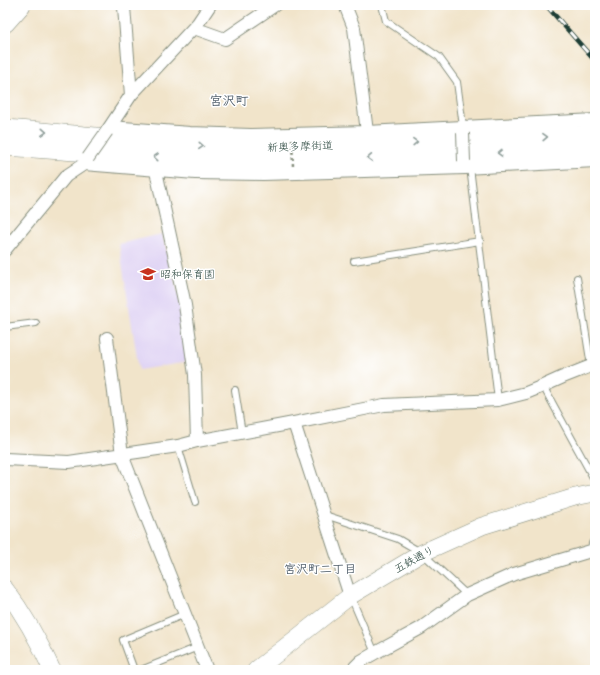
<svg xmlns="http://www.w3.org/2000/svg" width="600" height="675" viewBox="0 0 600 675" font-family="Pangolin,'Klee One',sans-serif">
<rect width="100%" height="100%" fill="#fff"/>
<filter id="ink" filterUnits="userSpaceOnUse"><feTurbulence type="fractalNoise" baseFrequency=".025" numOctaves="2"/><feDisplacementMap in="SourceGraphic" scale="8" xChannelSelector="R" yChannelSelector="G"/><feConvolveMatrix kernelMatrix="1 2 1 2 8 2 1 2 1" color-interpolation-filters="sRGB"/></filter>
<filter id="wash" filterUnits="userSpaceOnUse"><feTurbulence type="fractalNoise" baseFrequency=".012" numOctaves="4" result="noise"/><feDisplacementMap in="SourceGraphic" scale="16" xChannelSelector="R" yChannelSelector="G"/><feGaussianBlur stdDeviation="0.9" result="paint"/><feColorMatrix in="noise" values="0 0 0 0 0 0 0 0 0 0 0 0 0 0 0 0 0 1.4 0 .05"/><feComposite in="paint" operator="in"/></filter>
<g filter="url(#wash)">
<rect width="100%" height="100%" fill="#f1e4ca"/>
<path fill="#e0d4f4" d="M162 234 181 304 187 362 139 370 119 244Z"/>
</g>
<g filter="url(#ink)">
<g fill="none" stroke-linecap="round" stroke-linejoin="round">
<defs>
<path id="lane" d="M382 5 386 21 439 57 457 82 463 126
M470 167 498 400
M354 261 480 241
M577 278 591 366
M5 327 36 323
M543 386 595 481
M235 390 242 433
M178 446 195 502
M325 515 398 539 422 553 467 595
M351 597 375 653
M134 670 123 640 185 614
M141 670 198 647"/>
<path id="street" d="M122 5 124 7 131 95
M345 5 354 28 367 132
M194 28 225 39 275 5
M110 127 190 133 251 135 367 132 595 120
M107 131 131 95 198 23 210 5
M84 164 195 173 263 174 465 168 595 161
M156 171 185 305 195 375 197 441
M5 250 66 176 84 164 88 158
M107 338 122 455 207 670
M294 423 350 596
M5 459 69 462 178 446 197 441 294 423 384 405 498 400 526 393 543 386 563 377 591 366H595
M352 670 361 661 375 653 421 628 467 595 514 574 594 550 595 544"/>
<path id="secondary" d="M5 589C24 614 39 641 52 670
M256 670 350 596 422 553 482 526 575 497 595 493"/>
<path id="primary" d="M5 23 21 5
M5 129C94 136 182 147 271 147L595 135
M5 146 231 162 385 158 595 149"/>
</defs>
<use href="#lane" stroke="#88907f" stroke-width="8"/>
<use href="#street" stroke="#88907f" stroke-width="14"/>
<use href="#secondary" stroke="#88907f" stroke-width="18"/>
<use href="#primary" stroke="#88907f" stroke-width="20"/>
<use href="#lane" stroke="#fff" stroke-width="6"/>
<use href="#street" stroke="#fff" stroke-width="12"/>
<use href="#secondary" stroke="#fff" stroke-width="17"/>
<use href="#primary" stroke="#fff" stroke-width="19"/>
<defs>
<path id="rail" d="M546 5 595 61"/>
</defs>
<use href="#rail" stroke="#1f3d34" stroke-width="4.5"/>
<use href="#rail" stroke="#fff" stroke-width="3" stroke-dasharray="9" stroke-linecap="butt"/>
<defs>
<path id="street-bridge" d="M463 133 464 161
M88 158 107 131"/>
</defs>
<use href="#street-bridge" stroke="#88907f" stroke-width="14" stroke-linecap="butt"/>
<path stroke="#88907f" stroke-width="2.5" stroke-dasharray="3 3" stroke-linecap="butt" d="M292 139 293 167"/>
<use href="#street-bridge" stroke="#fff" stroke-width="12"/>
</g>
<defs><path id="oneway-chevron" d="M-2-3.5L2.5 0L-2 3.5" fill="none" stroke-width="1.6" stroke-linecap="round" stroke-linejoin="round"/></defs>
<g stroke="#8f9e9a">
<use href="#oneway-chevron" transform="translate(44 132) rotate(4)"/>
<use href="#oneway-chevron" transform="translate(545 137) rotate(-2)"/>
<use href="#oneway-chevron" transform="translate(415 142) rotate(-2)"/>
<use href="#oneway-chevron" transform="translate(201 146) rotate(4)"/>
<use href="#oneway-chevron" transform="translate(500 153) rotate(178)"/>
<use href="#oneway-chevron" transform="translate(156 157) rotate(-176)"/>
<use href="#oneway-chevron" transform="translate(370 158) rotate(178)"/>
</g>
</g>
<defs>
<symbol id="school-bare" viewBox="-9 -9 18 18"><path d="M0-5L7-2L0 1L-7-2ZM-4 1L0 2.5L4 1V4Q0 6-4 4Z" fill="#c8321e" stroke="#fff" stroke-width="2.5" paint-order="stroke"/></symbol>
</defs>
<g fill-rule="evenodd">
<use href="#school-bare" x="137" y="263" width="22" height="22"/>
</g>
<g text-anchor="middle" stroke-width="3" stroke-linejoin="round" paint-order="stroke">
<g font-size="11" fill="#1f3d34" stroke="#fff">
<text transform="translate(300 146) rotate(-2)" y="4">新奥多摩街道</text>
<text transform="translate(414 559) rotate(-29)" y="4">五鉄通り</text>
</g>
<g font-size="11" fill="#1f3d34" stroke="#fff" text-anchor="start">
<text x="160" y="278">昭和保育園</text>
</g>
<g font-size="12" font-weight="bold" fill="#515f6b" stroke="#fff">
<text x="320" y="573">宮沢町二丁目</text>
</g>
<g font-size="13" font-weight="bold" fill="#515f6b" stroke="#fff">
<text x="229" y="105">宮沢町</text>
</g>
</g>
<rect width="600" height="675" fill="none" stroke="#fff" stroke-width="20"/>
</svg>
